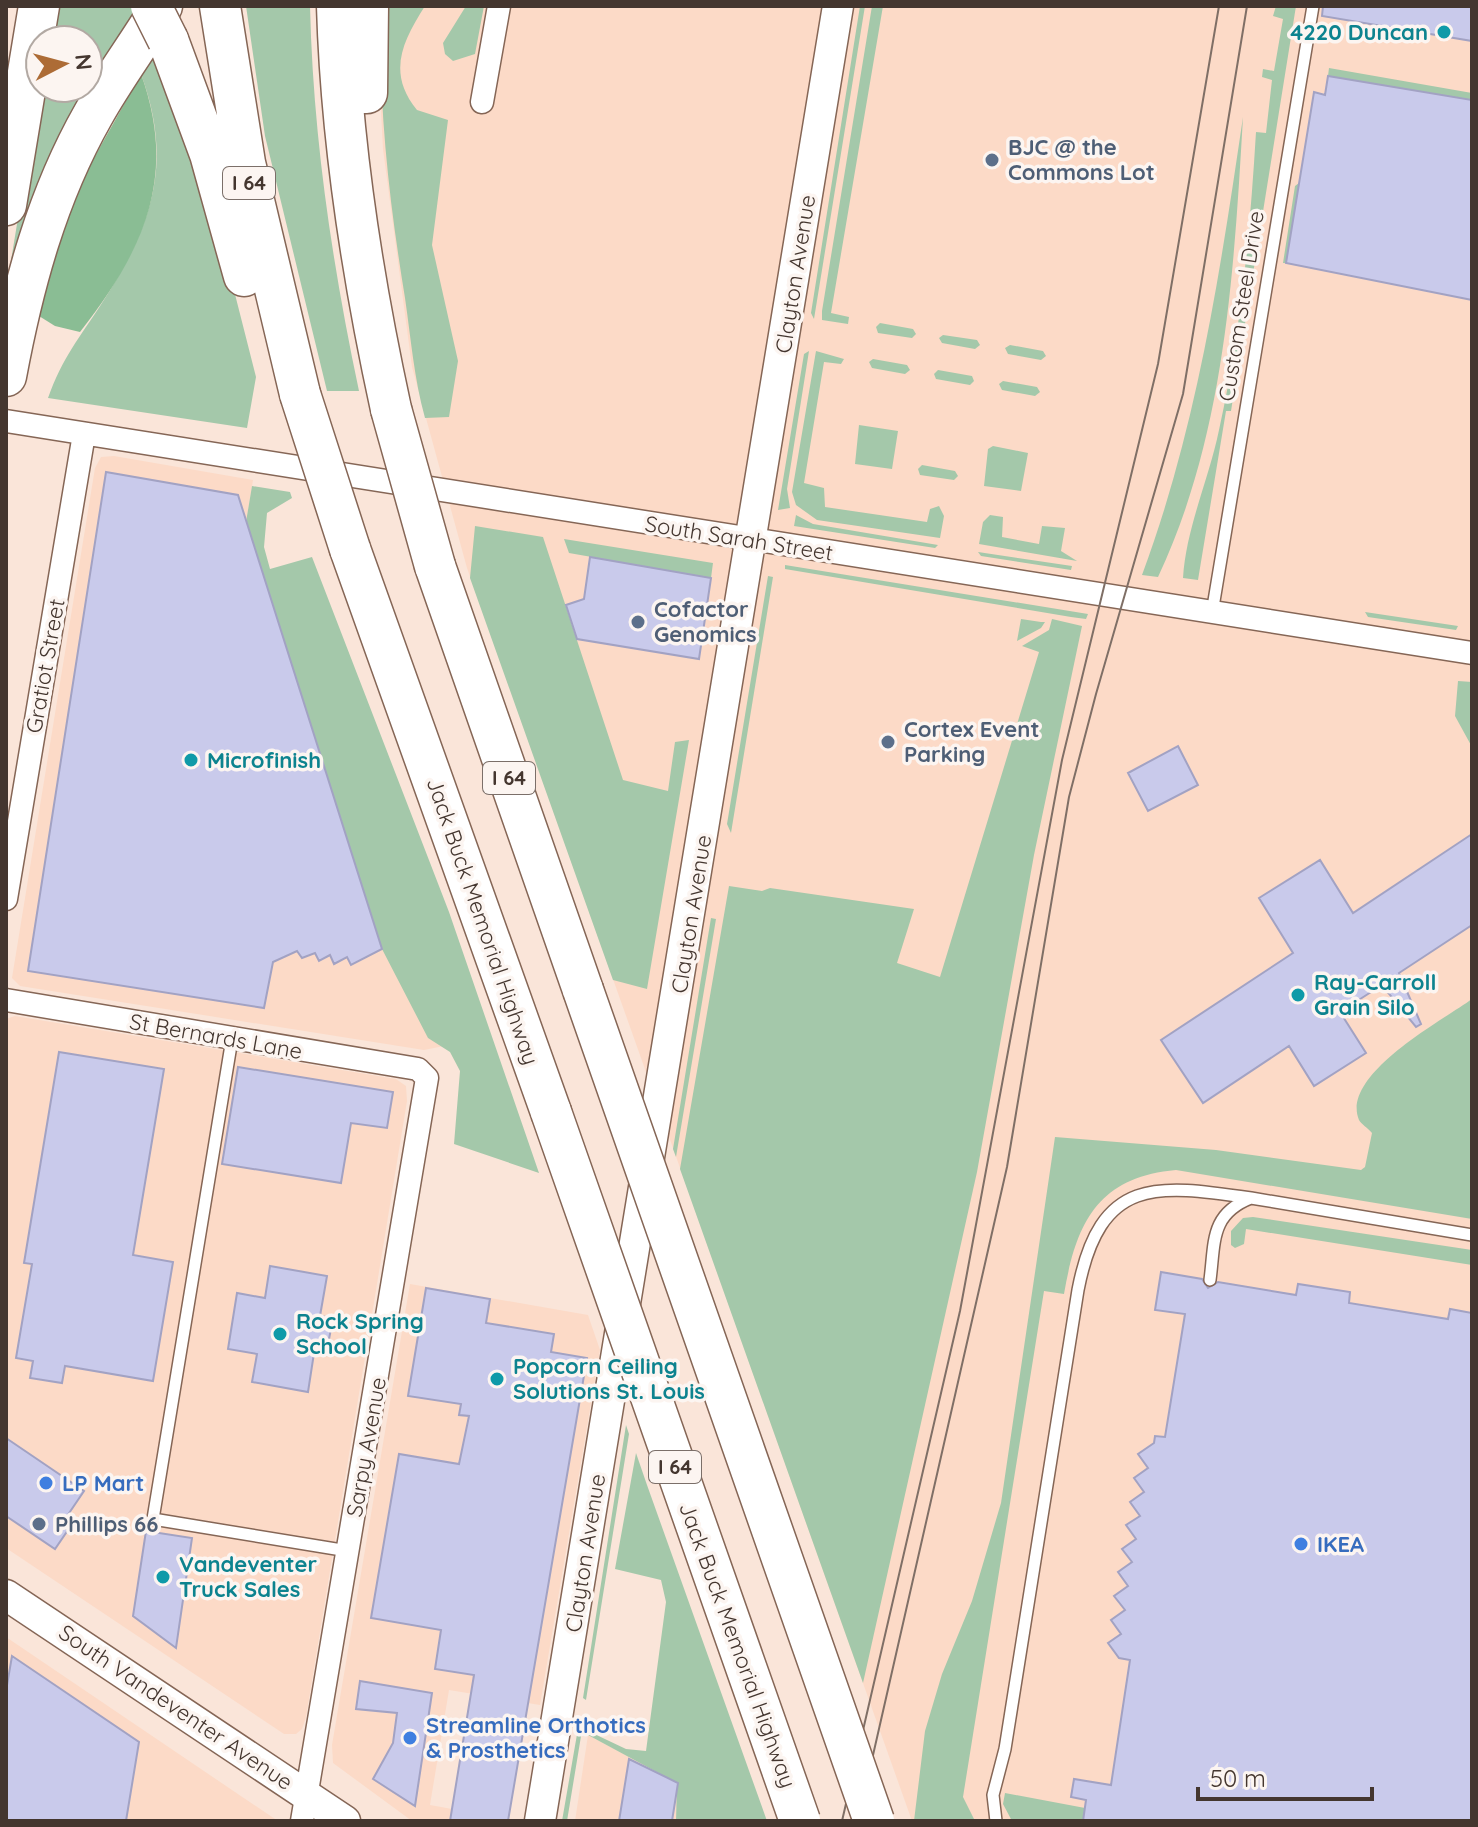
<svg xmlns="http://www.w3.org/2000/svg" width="1478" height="1827" viewBox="0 0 1478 1827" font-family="Quicksand,sans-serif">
<rect width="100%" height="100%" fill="#fae5d9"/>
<path fill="#fcdac7" d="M381 6H1472V1821H912L467 568 412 367 383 149 379 76Z
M114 456 253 480 246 523 428 1038 444 1046 424 1050 20 986 12 978 95 468 101 457Z
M15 1016 396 1079 406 1086 407 1101 306 1717 302 1729 296 1734H284L6 1548V1019Z
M410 1284 588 1315 600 1350 540 1705 449 1690 430 1805 519 1821H412L333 1763 332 1745Z
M6 1637 232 1790 278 1821H6Z
M588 1735 678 1783 676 1821H575Z"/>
<path fill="#a4c8aa" d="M55 6H135L141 16 7 285 40 84V88H88V40H49Z
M246 6H310C313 136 332 263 359 391H327L265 136Z
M381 6H425C402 42 387 73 417 110L448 120 432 245 458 361 449 417 425 418C414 378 411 339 405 298 389 200 378 105 381 6Z
M466 6H484L475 54 453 61 445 54 443 43Z
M860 6H865L814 319 811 313Z
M872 6H883L831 313 849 317 848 324 822 320V311Z
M1276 6H1296L1231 411H1226L1198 580 1183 578C1186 528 1209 479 1219 430 1241 331 1250 232 1256 132L1266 133 1272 80 1262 77 1263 69 1274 71 1283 19 1273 16Z
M158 52 206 180 256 377 247 428 48 398C62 358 80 337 102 303 152 225 174 164 141 74Z
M1329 68 1472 93V100L1328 76Z
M1243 117C1234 271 1225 435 1158 577L1142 575C1197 427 1220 273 1243 117Z
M1299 183 1286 263H1283L1295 186Z
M880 323 913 329 916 334 912 338 878 333 876 327Z
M943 335 977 340 980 345 975 349 942 343 939 338Z
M1010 345 1043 351 1046 356 1041 360 1008 354 1005 348Z
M809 351 787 489 790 508 778 510 804 354Z
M816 351 844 359 841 364 824 362 804 483 824 488 825 507 927 522 930 509 939 506 944 516 940 538 817 520 796 505 792 492Z
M873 359 907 365 910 370 905 374 872 368 869 362Z
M938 370 972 376 974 381 970 385 936 379 934 374Z
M1003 381 1037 387 1040 392 1035 396 1002 390 999 384Z
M859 425 898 431 892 469 855 464Z
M993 446 1028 453 1021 491 984 486 988 449Z
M922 465 955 471 958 476 954 480 920 475 918 469Z
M252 486 290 492 292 498 267 513 264 547 270 569 312 557 449 912 539 1173 454 1144 460 1071 450 1052 428 1038 382 949 246 522Z
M796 515 813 524 938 545 935 548 794 526Z
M990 515 1003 517 1002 537 1039 544 1042 526 1065 528 1061 551 1077 561 979 544 983 522Z
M475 526 543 537 623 780 668 791 675 742 689 740 647 989 613 980 470 578Z
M564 539 713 563 711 578 569 553Z
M978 552 1072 566 1071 570 981 556Z
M785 565 1088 614 1086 619 1071 617 785 569Z
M768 576 773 577 731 833 727 824Z
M1365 612 1458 626 1456 630 1368 617Z
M1021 619 1041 622H1045L1041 628 1017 641Z
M1052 619 1082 626 1034 855 977 1172 863 1683 680 1169 729 886 762 891 770 888 914 909 897 963 940 977 1039 652 1022 646 1049 630Z
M1458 681 1472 682V747L1455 716Z
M711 918 716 919 676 1157 673 1149Z
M1472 999V1219L1176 1170C1097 1177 1076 1224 1064 1294L1044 1291 963 1797 975 1821H914L925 1731 942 1674 972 1601 1001 1503 1055 1137 1216 1150 1361 1170 1365 1167 1372 1133C1368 1128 1361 1124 1359 1120 1340 1075 1443 1020 1472 999Z
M1253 1217 1472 1250V1265L1246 1229 1244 1244 1235 1248 1231 1245V1231L1243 1218Z
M626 1425 629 1434 586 1700 583 1698Z
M636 1453 647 1485 767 1821H676L677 1783 588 1735V1731L626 1749 646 1751 666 1602 661 1580 615 1569Z
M580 1717 584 1718 567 1821H562Z
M1005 1793 1085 1808 1083 1821H1012L1003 1804Z"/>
<path fill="#8abd94" d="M141 74C178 177 144 250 80 332L55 326 31 311 76 190Z"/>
<path fill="#c9caeb" stroke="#a2a2c3" stroke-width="2" d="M1323 6H1472V41L1322 16Z
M1328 76 1472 100V300L1286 263 1314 92 1325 95Z
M106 472 238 495 382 949 351 965 347 957 334 964 330 955 319 961 315 953 302 958 297 951 273 962 264 1008 28 971Z
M590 557 711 578 699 659 577 639 566 605 584 599Z
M1178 746 1198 785 1148 811 1128 773Z
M1472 834V925L1399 973 1421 1024 1416 1027 1382 985 1340 1012 1366 1053 1314 1086 1289 1046 1203 1103 1161 1040 1293 953 1259 898 1320 860 1353 913Z
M59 1052 164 1069 133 1255 173 1262 153 1381 65 1366 62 1383 30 1378 33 1361 16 1358 32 1264 24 1263Z
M238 1067 393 1092 387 1128 351 1123 341 1183 222 1164Z
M270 1266 327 1276 320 1316 333 1318 326 1355 314 1353 308 1392 252 1382 257 1354 228 1349 237 1293 265 1298Z
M1161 1272 1202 1279 1208 1288 1218 1282 1296 1295 1298 1284 1350 1292 1349 1303 1448 1319 1450 1309 1472 1313V1821H1083L1086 1800 1071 1797 1074 1779 1111 1785 1130 1660 1119 1658 1108 1643 1121 1634 1111 1620 1125 1610 1114 1596 1128 1586 1118 1572 1132 1562 1122 1549 1136 1539 1126 1525 1140 1516 1130 1502 1144 1492 1134 1478 1148 1468 1138 1454 1154 1443 1155 1436 1165 1437 1185 1314 1155 1310Z
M426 1288 490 1299 486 1323 554 1334 551 1352 587 1358 508 1821H450L474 1675 435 1669 441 1630 371 1618 399 1454 459 1464 469 1416 459 1415 461 1404 408 1396Z
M6 1438 84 1491 61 1525 68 1530 55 1549 6 1516Z
M146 1531 192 1538 176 1648 133 1616Z
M12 1656 139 1742 126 1821H6V1691Z
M360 1681 432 1693 415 1806 373 1779 393 1743 397 1713 356 1709Z
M629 1759 678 1783 672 1821H619Z"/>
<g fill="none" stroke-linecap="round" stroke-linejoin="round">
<defs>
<path id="lane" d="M1212 613 1313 6
M232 1039 153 1519 348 1551
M1210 1280C1215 1242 1210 1214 1251 1198L1472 1235
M996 1821 993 1795 1005 1749 1078 1290C1100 1176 1156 1184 1251 1198"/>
<path id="street" d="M482 102 499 6
M6 421 1472 653
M6 899 84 434
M6 1000 418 1069 427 1078 302 1821"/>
<path id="secondary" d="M6 1595 345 1821
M540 1821 838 6"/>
<path id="highway" d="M220 6 245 163 300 394
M337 6C341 142 362 276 391 409
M168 40 210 154 244 276
M367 93 368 6
M6 205 39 6
M6 376C23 285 47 196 93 115 114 77 140 43 162 6
M350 549 551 1112
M435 566 583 990"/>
</defs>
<use href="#lane" stroke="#856656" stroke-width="14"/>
<use href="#street" stroke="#856656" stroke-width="25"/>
<use href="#secondary" stroke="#856656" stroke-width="33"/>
<use href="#highway" stroke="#856656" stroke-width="43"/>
<use href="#lane" stroke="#fff" stroke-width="11"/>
<use href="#street" stroke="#fff" stroke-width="22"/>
<use href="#secondary" stroke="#fff" stroke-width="30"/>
<use href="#highway" stroke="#fff" stroke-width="40"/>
<path stroke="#7f6f66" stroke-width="2" d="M842 1821 960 1311 1062 760 1158 364 1219 6
M858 1821 1007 1167 1069 797 1096 694 1183 394 1247 6"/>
<defs>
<path id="highway-bridge" d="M151 6 168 40
M300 394 350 549
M391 409 435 566
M583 990 874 1821
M551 1112 800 1821"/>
</defs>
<use href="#highway-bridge" stroke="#856656" stroke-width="43" stroke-linecap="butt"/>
<use href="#highway-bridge" stroke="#fff" stroke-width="40"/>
</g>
<g fill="#0f9aa8" stroke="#fcf5f1" stroke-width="3">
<circle cx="1444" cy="32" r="8"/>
<circle cx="191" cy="760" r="8"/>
<circle cx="1298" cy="995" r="8"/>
<circle cx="280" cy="1334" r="8"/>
<circle cx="497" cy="1379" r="8"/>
<circle cx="163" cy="1577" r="8"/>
</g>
<g fill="#5c6f8a" stroke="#fcf5f1" stroke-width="3">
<circle cx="992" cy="160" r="8"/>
<circle cx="638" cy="622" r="8"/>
<circle cx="888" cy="742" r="8"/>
<circle cx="39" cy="1524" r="8"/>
</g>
<g fill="#3f7fe0" stroke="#fcf5f1" stroke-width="3">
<circle cx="46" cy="1483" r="8"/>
<circle cx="1301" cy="1544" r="8"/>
<circle cx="410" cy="1738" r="8"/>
</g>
<g text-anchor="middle" stroke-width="7" stroke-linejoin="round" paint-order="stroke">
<g fill="#fcf5f1" stroke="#7b6f69" stroke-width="2">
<rect x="223" y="167" width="52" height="32" rx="6"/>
<rect x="483" y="762" width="52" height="32" rx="6"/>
<rect x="649" y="1451" width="52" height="32" rx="6"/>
</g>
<g font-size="20" font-weight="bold" fill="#44362f">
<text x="249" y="190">I 64</text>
<text x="509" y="785">I 64</text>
<text x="675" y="1474">I 64</text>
</g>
<g font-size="22" font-weight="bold" fill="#0d838f" stroke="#fcf5f1" text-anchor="start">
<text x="1428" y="40" text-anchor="end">4220 Duncan</text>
<text x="207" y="768">Microfinish</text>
<text x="1314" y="990">Ray-Carroll<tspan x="1314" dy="25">Grain Silo</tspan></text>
<text x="296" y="1329">Rock Spring<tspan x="296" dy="25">School</tspan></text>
<text x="513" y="1374">Popcorn Ceiling<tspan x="513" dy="25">Solutions St. Louis</tspan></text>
<text x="179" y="1572">Vandeventer<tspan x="179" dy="25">Truck Sales</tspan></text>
</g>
<g font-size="22" font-weight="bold" fill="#4e5e75" stroke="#fcf5f1" text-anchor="start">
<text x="1008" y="155">BJC @ the<tspan x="1008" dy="25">Commons Lot</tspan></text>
<text x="654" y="617">Cofactor<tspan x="654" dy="25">Genomics</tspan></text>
<text x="904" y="737">Cortex Event<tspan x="904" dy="25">Parking</tspan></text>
<text x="55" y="1532">Phillips 66</text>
</g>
<g font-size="22" fill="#44362f" stroke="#fcf5f1">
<text transform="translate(795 274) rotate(-81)" y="8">Clayton Avenue</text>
<text transform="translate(1241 306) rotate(-81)" y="8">Custom Steel Drive</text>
<text transform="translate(739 538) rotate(9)" y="8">South Sarah Street</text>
<text transform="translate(45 666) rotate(-80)" y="8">Gratiot Street</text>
<text transform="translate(691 914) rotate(-81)" y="8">Clayton Avenue</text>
<text transform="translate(483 921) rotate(71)" y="8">Jack Buck Memorial Highway</text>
<text transform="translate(216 1036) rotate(10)" y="8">St Bernards Lane</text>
<text transform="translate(366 1447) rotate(-80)" y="8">Sarpy Avenue</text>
<text transform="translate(585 1553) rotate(-81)" y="8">Clayton Avenue</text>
<text transform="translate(738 1645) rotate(70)" y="8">Jack Buck Memorial Highway</text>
<text transform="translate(176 1707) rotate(34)" y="8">South Vandeventer Avenue</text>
</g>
<g font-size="22" font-weight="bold" fill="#366cbe" stroke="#fcf5f1" text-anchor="start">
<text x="62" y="1491">LP Mart</text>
<text x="1317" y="1552">IKEA</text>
<text x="426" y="1733">Streamline Orthotics<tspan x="426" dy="25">&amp; Prosthetics</tspan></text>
</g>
</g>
<rect width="1478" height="1827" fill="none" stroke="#44362f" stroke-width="16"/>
<g transform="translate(64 64) rotate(84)"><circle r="38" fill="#fcf5f1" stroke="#b2a9a3" stroke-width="2"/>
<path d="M0-6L14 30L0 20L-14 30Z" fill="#ad6c36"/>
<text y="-12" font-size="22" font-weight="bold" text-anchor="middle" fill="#44362f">N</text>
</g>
<path d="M1198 1787v12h174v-12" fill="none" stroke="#44362f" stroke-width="4"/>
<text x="1210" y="1787" font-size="24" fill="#44362f" stroke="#fcf5f1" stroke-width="6" paint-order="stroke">50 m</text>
</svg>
